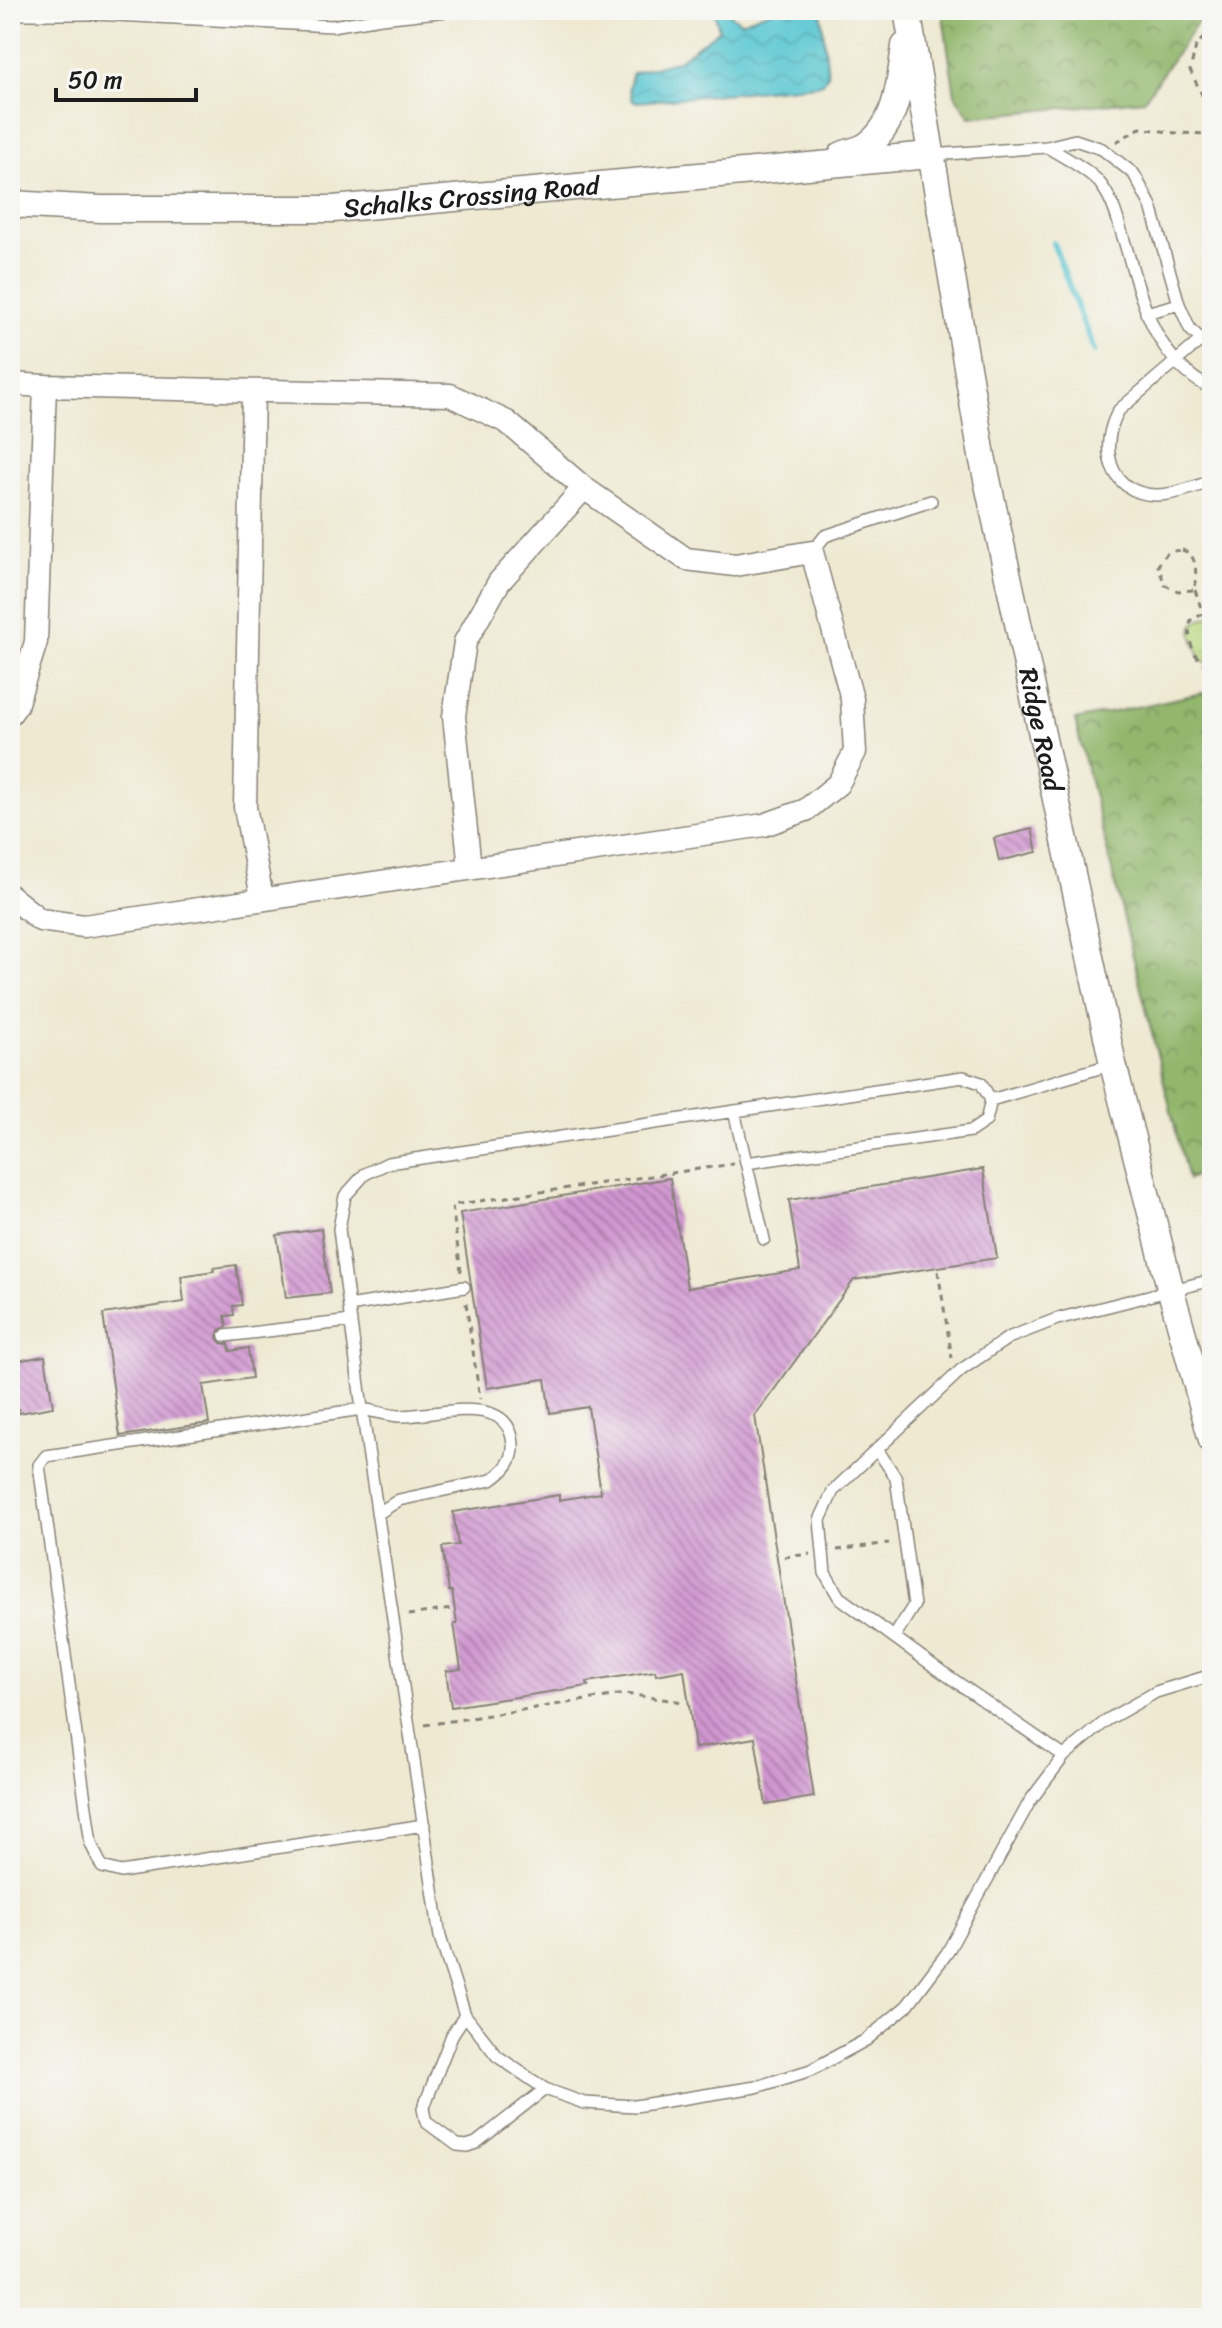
<svg xmlns="http://www.w3.org/2000/svg" width="1222" height="2328" viewBox="0 0 1222 2328" font-family="Sriracha,sans-serif">
<defs>
<pattern id="forest-crowns" width="20" height="18" patternUnits="userSpaceOnUse" patternTransform="scale(2)"><rect width="20" height="18" fill="#91b66c"/><path d="M2 6a3 3 0 1 1 6 0M12 15a3 3 0 1 1 6 0" fill="none" stroke="#769358"/></pattern>
<pattern id="park-tufts" width="24" height="20" patternUnits="userSpaceOnUse" patternTransform="scale(2)"><rect width="24" height="20" fill="#b7d57c"/><path d="M3 7l-1-3M5 7V3M7 7l1-3M15 17l-1-3M17 17v-4M19 17l1-3" fill="none" stroke="#9db66b"/></pattern>
<pattern id="water-waves" width="16" height="10" patternUnits="userSpaceOnUse" patternTransform="scale(2)"><rect width="16" height="10" fill="#5ac7d2"/><path d="M0 5q4-4 8 0t8 0" fill="none" stroke="#4eaab4"/></pattern>
<pattern id="building-back-hatch" width="6" height="6" patternUnits="userSpaceOnUse" patternTransform="scale(2)"><rect width="6" height="6" fill="#d096d0"/><path d="M-1 5l2 2M0 0l6 6M5-1l2 2" fill="none" stroke="#a87aa8"/></pattern>
</defs>
<rect width="100%" height="100%" fill="#f6f6f2"/>
<filter id="ink" filterUnits="userSpaceOnUse"><feTurbulence type="fractalNoise" baseFrequency=".0125" numOctaves="2"/><feDisplacementMap in="SourceGraphic" scale="16" xChannelSelector="R" yChannelSelector="G"/><feConvolveMatrix kernelMatrix="1 2 1 2 8 2 1 2 1" color-interpolation-filters="sRGB"/></filter>
<filter id="wash" filterUnits="userSpaceOnUse"><feTurbulence type="fractalNoise" baseFrequency=".006" numOctaves="4" result="noise"/><feDisplacementMap in="SourceGraphic" scale="32" xChannelSelector="R" yChannelSelector="G"/><feGaussianBlur stdDeviation="1.8" result="paint"/><feColorMatrix in="noise" values="0 0 0 0 0 0 0 0 0 0 0 0 0 0 0 0 0 1.4 0 .05"/><feComposite in="paint" operator="in"/></filter>
<g filter="url(#wash)">
<rect width="100%" height="100%" fill="#efe9d2"/>
<path fill="url(#forest-crowns)" stroke="#566944" stroke-width="2" d="M942 10H1211L1205 12 1144 100 970 117 955 95Z
M1212 691V1163L1188 1180 1075 720Z"/>
<path fill="url(#park-tufts)" stroke="#6a784c" stroke-width="2" d="M1210 616 1212 617V666L1201 659C1194 639 1181 623 1210 616Z"/>
<path fill="url(#water-waves)" stroke="#3b7277" stroke-width="2" d="M714 10H724L741 22 773 10H821L828 74 823 83 817 85 637 102 632 100 629 88 632 73 679 60 719 30Z"/>
<g fill="none" stroke-linecap="round" stroke-linejoin="round">
<path stroke="#5ac7d2" stroke-width="6" d="M1053 243 1094 351"/>
</g>
<g id="blocks">
<path fill="url(#building-back-hatch)" d="M1032 829 1037 852 999 861 994 838Z
M983 1169 997 1258 854 1280 755 1416 814 1797 766 1805 755 1738 695 1748 684 1670 656 1675 655 1671 587 1682 588 1686 451 1707 446 1671 461 1669 454 1624H457L452 1591H449L442 1547 458 1545 453 1512 559 1495V1500L601 1493 588 1407 550 1413 545 1379 487 1388 460 1213 670 1178 687 1288 800 1270 789 1200Z
M321 1229 330 1293 286 1298 277 1235Z
M236 1265 242 1305 233 1306 234 1315 225 1316 227 1327 219 1330 217 1338 221 1343 229 1344 230 1351 248 1348 252 1378 203 1385 209 1423 120 1436 103 1314 184 1302 181 1276 214 1271 213 1268Z
M45 1356 53 1407 19 1413 11 1362Z"/>
</g>
</g>
<g filter="url(#ink)">
<use href="#blocks" fill-opacity="0" stroke="#868277" stroke-width="2"/>
<g fill="none" stroke-linecap="round" stroke-linejoin="round">
<defs>
<path id="service" d="M10 14H95L332 26 381 18 457 10
M1047 147C1064 157 1084 167 1098 181 1112 197 1117 217 1123 237 1141 295 1152 359 1212 389
M931 155 1047 147 1075 140 1102 149 1134 174 1151 206 1179 304 1190 329 1212 350
M1146 313 1179 304
M1201 340 1119 410C1098 446 1108 493 1156 495 1175 495 1194 487 1212 481
M812 552 825 536 931 501
M1113 1064 991 1100 981 1083 963 1077 388 1163 365 1174 345 1196 339 1229 362 1409 440 1937 465 2015 497 2056 545 2089 584 2103 635 2106 756 2087 811 2070 866 2040 907 2006 947 1953 1030 1801 1064 1756 1107 1720 1156 1692 1212 1675
M734 1111 764 1239
M746 1163 971 1131 986 1121 991 1100
M349 1306 464 1287
M225 1336 351 1321
M877 1449 896 1478 914 1605 894 1637
M377 1514 399 1500 491 1480C504 1471 514 1461 513 1445 510 1390 432 1417 399 1416 387 1415 374 1411 362 1409L46 1456 39 1465 91 1844 102 1867 121 1872 424 1825
M1064 1756 935 1667 839 1597 825 1573 820 1520 833 1491 961 1370 1008 1338 1057 1319 1212 1280
M465 2015 452 2035 423 2109 426 2122 457 2145 467 2146 476 2143 545 2089"/>
<path id="minor" d="M10 384 45 386 36 642 16 706 10 714
M253 391 245 807 262 898
M470 868 454 716 465 642 499 582 584 488
M10 896 40 920 84 926 764 825 806 810 838 784 855 752 852 699 812 552 735 565 686 559 584 488 507 422 450 395 45 386"/>
<g id="tertiary">
<path id="s1" d="M907 10 982 456 1113 1064 1171 1291 1212 1440"/>
<path d="M842 155C849 152 859 150 866 146 898 125 900 80 905 46"/>
<path id="s2" d="M10 204 101 209H333L930 155"/>
</g>
</defs>
<use href="#service" stroke="#868277" stroke-width="14"/>
<use href="#minor" stroke="#868277" stroke-width="25"/>
<use href="#tertiary" stroke="#868277" stroke-width="29"/>
<path stroke="#868277" stroke-width="3" stroke-dasharray="6 6" stroke-linecap="butt" d="M1212 28 1196 46 1190 70 1204 99 1212 108
M1116 142 1140 128 1176 133 1212 134
M1212 290 1210 294 1212 297
M1182 550C1200 556 1195 574 1195 590L1178 591 1165 585 1158 566C1164 553 1169 551 1182 550Z
M1195 590 1203 614H1212
M1203 614 1191 620C1186 638 1193 662 1212 668
M938 1271 952 1358
M461 1272 452 1205 733 1164
M466 1303 480 1399
M837 1550 889 1543
M784 1557 810 1554
M408 1615 452 1609
M425 1725 625 1694 684 1702"/>
<use href="#service" stroke="#fff" stroke-width="11"/>
<use href="#minor" stroke="#fff" stroke-width="22"/>
<use href="#tertiary" stroke="#fff" stroke-width="26"/>
</g>
</g>
<g text-anchor="middle" stroke-width="7" stroke-linejoin="round" paint-order="stroke">
<g font-size="26" fill="#1c1c1c" stroke="#f6f6f2">
<text dy="9" stroke="none"><textPath href="#s2" startOffset="462">Schalks Crossing Road</textPath></text>
<text dy="9" stroke="none"><textPath href="#s1" startOffset="732">Ridge Road</textPath></text>
</g>
</g>
<rect width="1222" height="2328" fill="none" stroke="#f6f6f2" stroke-width="40"/>
<path d="M56 88v12h140v-12" fill="none" stroke="#1c1c1c" stroke-width="4"/>
<text x="68" y="88" font-size="24" fill="#1c1c1c" stroke="#f6f6f2" stroke-width="6" paint-order="stroke">50 m</text>
</svg>
